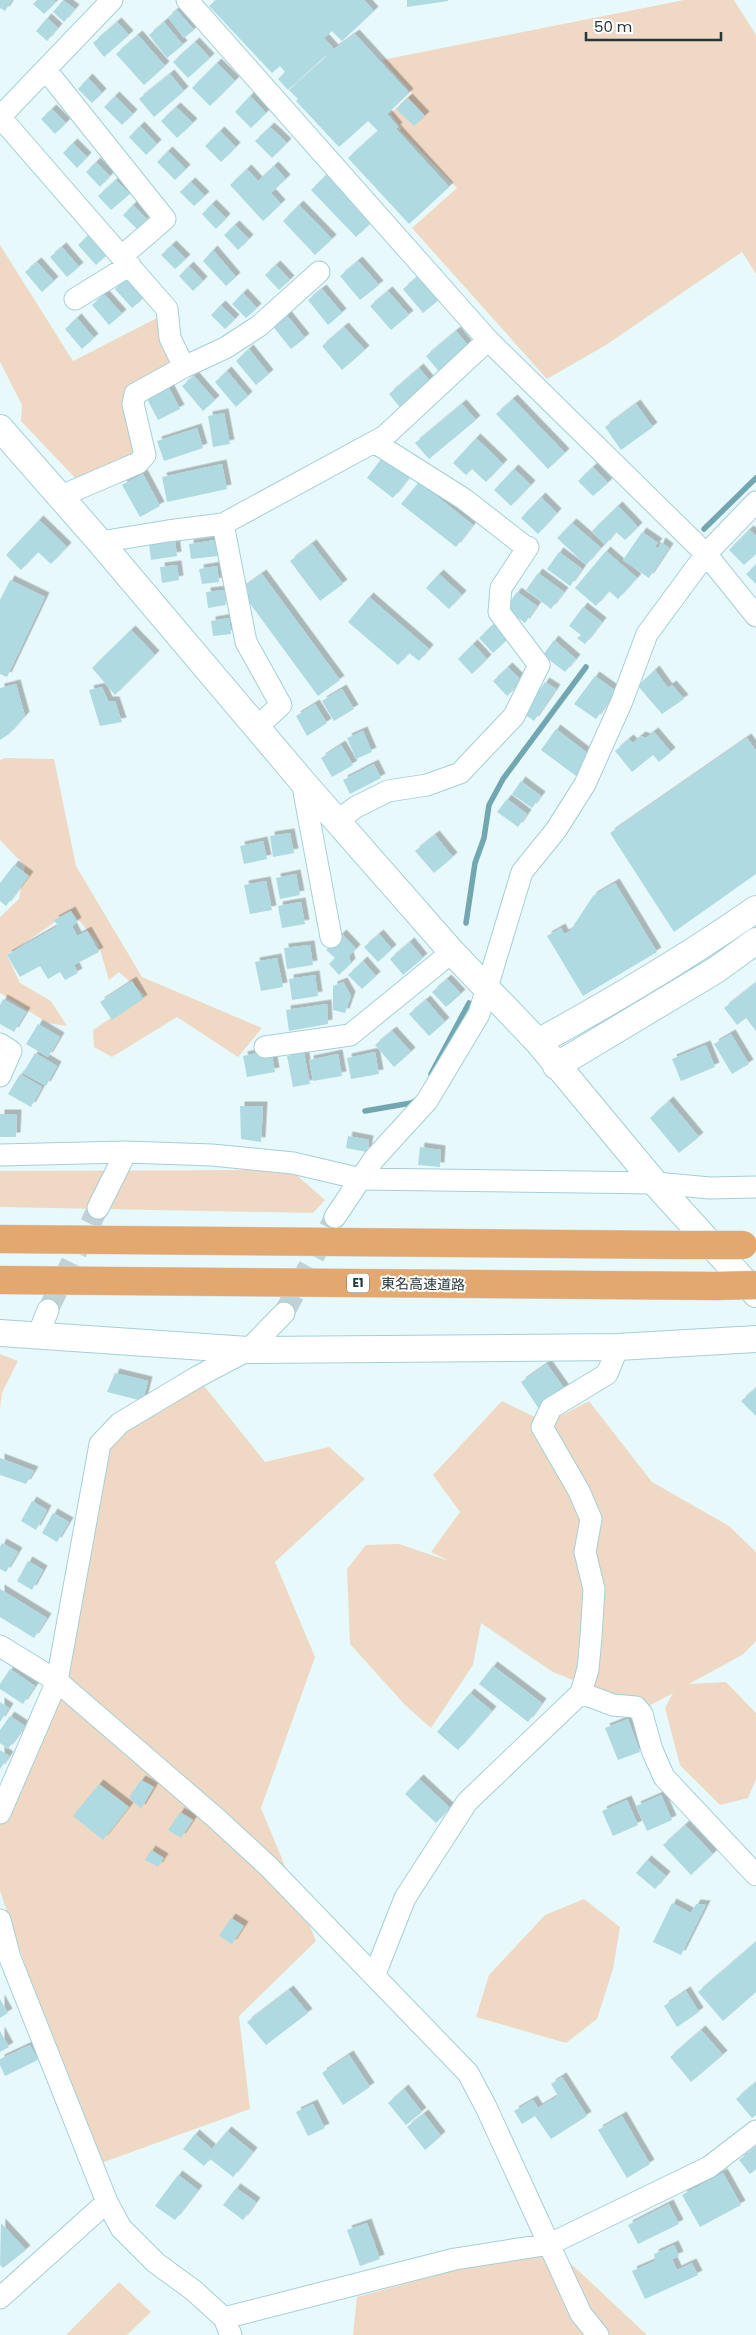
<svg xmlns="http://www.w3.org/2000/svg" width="756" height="2335" viewBox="0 0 756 2335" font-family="Poppins,'Noto Sans JP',sans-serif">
<defs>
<filter id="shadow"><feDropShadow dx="4.5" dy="-4.5" stdDeviation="0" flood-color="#0004"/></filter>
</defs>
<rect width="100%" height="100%" fill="#e8f9fc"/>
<path fill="#efd9c5" d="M684 0H734L756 35V274L742 252 606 345 547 379 412 228 457 188 400 130 401 127 390 114 412 93 382 60Z
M0 245 73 361 159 317 173 368 133 404 141 454 77 480 21 421 22 405 0 362Z
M5 758 54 759 76 866 142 977 262 1028 238 1057 177 1017 112 1057 94 1047 93 1030 145 995 119 972 109 980 98 943 71 911 7 955 20 983 51 1001 67 1026 48 1023 0 993V917L19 899 25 866 0 840V760Z
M291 1170 325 1200 313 1213 0 1207V1171Z
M0 1354 18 1361 2 1393 0 1409Z
M197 1377 265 1462 329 1447 365 1479 275 1562 315 1657 261 1808 316 1941 239 2016 250 2109 93 2166 0 1891V1822L51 1695 108 1436Z
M502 1401 547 1423 589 1401 652 1482 729 1526 756 1552V1641L742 1655 689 1684 726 1682 756 1713V1779L748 1798 720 1805 680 1765 665 1708 673 1693 643 1709 553 1672 481 1623 473 1665 431 1728 405 1705 350 1644 347 1569 366 1545 399 1544 449 1561 431 1552 460 1512 433 1475Z
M584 1899 620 1927 613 1969 597 2019 566 2043 476 2017 489 1975 545 1915Z
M550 2244 647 2335H353L357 2297Z
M119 2282 151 2312 127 2335H66Z"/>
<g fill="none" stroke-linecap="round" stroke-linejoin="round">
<path stroke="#72a7b1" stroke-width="5.5" d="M704 529 756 478
M466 923 475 863 484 838 489 805 503 779 586 667
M431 1074 469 1003
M365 1111 411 1103 415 1101"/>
</g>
<path fill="#afdae1" filter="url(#shadow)" d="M0 0H12L5 11 0 8Z
M37 0H54L56 2 44 14 33 4Z
M63 0 75 9 64 22 53 12Z
M216 0H364L374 11 342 41 332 31 324 38 334 49 355 34 409 93 387 114 398 127 396 129 449 187 409 224 348 158 378 131 368 121 339 147 296 101 298 99 289 90 326 57 325 56 288 90 278 79 285 72 280 66 272 73 209 6Z
M407 0H448V1L407 7Z
M177 10 194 30 184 38 168 17Z
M47 18 58 28 47 41 36 31Z
M117 22 129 35 104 57 93 43Z
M164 22 183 45 167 58 149 35Z
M138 35 165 66 144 85 116 54Z
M195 42 210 58 188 78 173 62Z
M217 63 235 81 210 106 192 88Z
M170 74 184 91 154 117 139 99Z
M88 78 102 93 92 103 78 89Z
M115 96 133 114 122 125 104 107Z
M250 96 266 113 251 128 235 112Z
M408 98 425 116 414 126 396 109Z
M176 107 193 123 177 138 161 121Z
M52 109 66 123 55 134 41 119Z
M140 126 157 144 146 155 129 137Z
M270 127 287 143 272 158 255 141Z
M220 131 236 147 221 162 205 146Z
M73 143 87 157 77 168 63 153Z
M168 151 186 169 175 180 157 162Z
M96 162 110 176 100 187 86 172Z
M274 166 286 179 271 193 281 204 263 221 230 185 247 169 258 181Z
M326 175 371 223 356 237 311 190Z
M116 180 130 194 111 210 98 196Z
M191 182 205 196 194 206 180 192Z
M212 204 226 218 216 229 202 214Z
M133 205 147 219 137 229 123 215Z
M299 205 332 239 315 255 283 221Z
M235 225 249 239 238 250 224 235Z
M90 234 108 254 96 265 78 245Z
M172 245 186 259 175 269 161 255Z
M62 247 79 267 67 277 50 257Z
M213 250 236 277 226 286 203 261Z
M358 261 379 285 360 300 340 276Z
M37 262 54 281 42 292 25 272Z
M276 265 290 280 279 290 265 275Z
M189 266 203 281 193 291 179 276Z
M421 274 441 298 423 313 403 289Z
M127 278 144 298 132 308 115 289Z
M322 289 342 313 328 325 308 300Z
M388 291 409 315 391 330 370 306Z
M243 293 257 308 246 318 232 304Z
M104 294 122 314 109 325 92 305Z
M221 305 235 319 225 329 211 315Z
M285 313 305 338 291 349 271 324Z
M77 318 94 338 82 349 65 329Z
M344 327 365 350 342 370 322 346Z
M456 331 471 349 441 374 426 356Z
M249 349 269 374 256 385 236 361Z
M419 368 434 386 403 411 389 394Z
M227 371 248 396 236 407 215 382Z
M194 376 215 400 203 411 182 386Z
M169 388 180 409 158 420 147 399Z
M513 399 565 453 548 469 496 414Z
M462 404 476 420 429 459 415 443Z
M636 404 653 427 621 450 605 427Z
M224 413 230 444 213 447 208 416Z
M197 428 203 448 164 461 157 441Z
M476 438 503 464 486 482 472 469 466 475 453 463Z
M384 455 411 475 393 498 367 478Z
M222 464 227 489 167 502 162 477Z
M593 467 608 483 593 496 578 481Z
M514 469 531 485 511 506 494 490Z
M143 474 160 506 140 517 122 485Z
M419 482 473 525 456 547 401 504Z
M541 497 557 513 538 534 521 518Z
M618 506 638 527 625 540 616 532 605 545 592 531Z
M39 520 67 547 51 564 38 552 21 570 6 555Z
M572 523 601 548 586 565 557 538Z
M749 530 756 536V554L744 565 729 550Z
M642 532 658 543 655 546 658 549 661 542 669 548 649 578 623 560Z
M216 540 218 556 191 559 189 544Z
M175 541 177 556 151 560 149 544Z
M312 544 343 584 320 601 290 561Z
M606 551 637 578 618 599 609 591 596 606 575 588Z
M559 552 582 569 570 586 547 569Z
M177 565 179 580 162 583 160 567Z
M756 565V584L746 574Z
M217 566 219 582 202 584 199 569Z
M538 573 564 592 551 609 526 590Z
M262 574 340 680 318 696 240 590Z
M439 574 462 595 449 609 426 588Z
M10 580 45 597 7 677 0 674V600Z
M224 590 226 605 208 608 206 592Z
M517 592 537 606 525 623 505 609Z
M369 597 429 649 419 661 409 653 398 665 348 622Z
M583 607 602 622 585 644 577 638 581 635 569 626Z
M229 618 231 634 213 636 211 621Z
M495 623 509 638 493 653 479 638Z
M131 630 155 655 115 695 92 668Z
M554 640 576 659 565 672 543 655Z
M473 644 487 659 472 674 458 659Z
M508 667 522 681 507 696 493 681Z
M655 670 668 688 672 685 684 699 662 714 638 686Z
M595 676 616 691 596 719 574 704Z
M545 682 556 689 534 721 523 713Z
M16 684 25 716 9 734 0 740V688Z
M102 687 108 701H115L122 722 100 726 89 690Z
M342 689 354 709 334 721 322 701Z
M315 704 327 723 307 736 296 716Z
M556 729 591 756 576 776 541 750Z
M363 731 372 752 356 759 347 738Z
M654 732 671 752 659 762 653 755 632 772 615 751 629 739 633 743 641 736 646 738Z
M747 738 756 751V874L674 932 610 833Z
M341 745 353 765 332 777 321 758Z
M374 764 381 778 350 794 343 780Z
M521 781 541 796 532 808 512 794Z
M507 799 527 814 518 827 497 812Z
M290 833 294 853 273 857 270 836Z
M435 835 453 857 434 873 415 851Z
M263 841 267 859 244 864 240 846Z
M14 865 29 876 6 906 0 901V883Z
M296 874 300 895 280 899 276 878Z
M266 881 272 910 250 914 244 885Z
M615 883 657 952 583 996 547 936 561 928 564 934 570 931 593 896Z
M301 902 305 924 282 928 278 906Z
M71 911 77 922 72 926 77 936 87 931 99 952 74 965 78 973 65 980 60 972 48 979 40 966 20 977 7 955 58 926 54 920Z
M342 934 356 949 349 956 351 963 339 975 329 964 335 958 326 950Z
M379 934 392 949 378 962 364 947Z
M410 942 423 958 403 975 390 959Z
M310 945 313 965 287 969 284 948Z
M277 958 283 987 261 991 255 962Z
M363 961 376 976 362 989 348 975Z
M315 975 318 996 292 1000 289 979Z
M447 979 461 994 446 1007 432 992Z
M132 981 143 999 112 1020 100 1002Z
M343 982 351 996 345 1013 333 1010V986Z
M756 983V1031L746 1018 737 1025 724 1008Z
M3 999 26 1012 14 1032 0 1024V1005Z
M426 1000 445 1022 429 1036 409 1014Z
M327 1004 328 1024 289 1031 286 1010Z
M38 1024 60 1037 48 1057 26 1044Z
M392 1031 411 1052 394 1067 375 1045Z
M731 1034 749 1064 732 1074 714 1044Z
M706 1045 715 1067 681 1081 672 1059Z
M271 1050 275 1072 247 1077 243 1056Z
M375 1052 379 1074 351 1079 347 1058Z
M35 1053 57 1066 46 1086 23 1073Z
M304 1053 310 1084 293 1087 287 1056Z
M338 1054 342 1076 313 1081 309 1060Z
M20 1074 42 1087 31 1107 8 1094Z
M669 1101 699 1137 679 1153 650 1118Z
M240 1106H263L261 1142 241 1139Z
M0 1114H17L16 1137H0Z
M348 1136 369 1140 367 1152 346 1148Z
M420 1147 441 1150 440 1167 418 1165Z
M547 1364 566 1391 539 1409 521 1382Z
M115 1373 148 1381 143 1401 107 1392Z
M756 1388V1416L741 1401Z
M0 1458 34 1471 26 1484 0 1475Z
M32 1501 47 1510 36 1530 21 1521Z
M53 1513 69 1522 57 1542 42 1533Z
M2 1543 18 1552 6 1572 0 1569V1547Z
M28 1561 43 1570 32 1590 17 1581Z
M0 1589 47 1618 34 1638 0 1617Z
M493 1666 542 1703 528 1722 479 1684Z
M10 1669 35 1686 23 1704 0 1689V1684Z
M470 1693 492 1711 458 1750 437 1732Z
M0 1702 9 1708 0 1722Z
M10 1716 25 1726 8 1749 0 1743V1730Z
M628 1719 640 1752 618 1760 605 1728Z
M0 1750 9 1756 0 1769Z
M419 1779 450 1808 436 1823 405 1794Z
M141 1780 154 1787 141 1809 129 1797Z
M99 1784 129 1807 103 1840 73 1816Z
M661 1795 672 1820 647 1831 636 1806Z
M627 1800 638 1825 613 1836 602 1811Z
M180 1812 193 1820 181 1838 168 1830Z
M685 1825 713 1854 691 1875 663 1845Z
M151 1850 164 1858 158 1867 145 1860Z
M647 1860 666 1876 655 1889 636 1873Z
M672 1903 691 1913 696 1904 706 1905 681 1955 653 1942Z
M231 1918 244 1926 232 1944 219 1936Z
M756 1942V1992L723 2021 698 1992Z
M289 1990 308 2013 266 2045 247 2022Z
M686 1991 699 2012 677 2027 664 2006Z
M0 1999 8 2013 0 2018Z
M701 2030 723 2055 691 2082 670 2057Z
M0 2031 9 2047 0 2052Z
M30 2045 38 2060 5 2076 0 2065V2059Z
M349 2055 370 2087 343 2105 322 2073Z
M562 2077 587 2116 551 2139 535 2116 522 2124 514 2111 533 2100 538 2108 558 2096 551 2084Z
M756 2082V2115L752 2118 736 2099Z
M404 2089 422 2112 406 2125 388 2103Z
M313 2104 325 2128 308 2136 296 2112Z
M424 2114 441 2136 425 2150 407 2127Z
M622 2116 650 2164 627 2178 598 2130Z
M227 2131 253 2152 233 2177 210 2159 204 2166 183 2149 195 2134 212 2149Z
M756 2147V2169L750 2174 739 2160Z
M723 2173 741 2205 700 2227 682 2195Z
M178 2175 198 2190 175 2220 155 2206Z
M236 2188 256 2202 243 2220 223 2205Z
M669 2204 679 2224 638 2244 628 2225Z
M1 2223 26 2250 3 2268 0 2265Z
M367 2223 380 2259 360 2266 347 2230Z
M674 2245 679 2256 672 2259 677 2270 692 2263 698 2275 645 2299 632 2271 655 2261 654 2254Z"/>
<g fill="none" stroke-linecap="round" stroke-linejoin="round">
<path stroke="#c1d2d5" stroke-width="21" stroke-dasharray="21 11" stroke-linecap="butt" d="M48 1310 98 1208
M284 1313 335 1217"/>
<defs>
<path id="minor" d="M187 0 488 340 706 554 756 616
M46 70 165 219 122 256
M0 117 167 309 170 338 184 367
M0 117 112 0
M75 299 130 265
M374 442 464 499 527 548
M59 497 138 463 145 455 133 404 135 394 184 367 225 348 259 326 319 272
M223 524 246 642 281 705 257 727
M100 542 168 531 223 524 385 436 488 340
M302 781 331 937
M337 821 356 807 388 791 427 785 460 773 514 716 539 665 499 612 501 588 528 547
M0 1044 11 1051 0 1076
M265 1047 350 1035 452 952
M0 1155 126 1152 212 1155 293 1163 361 1179 655 1183 710 1188 756 1187
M98 1208 126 1152
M335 1217 374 1159 427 1101 479 1014 522 872 556 830 585 784 622 701 647 634 706 554 756 502
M38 1335 48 1310
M0 1646 57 1681 217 1819 269 1867 468 2073 486 2107 581 2314 598 2335
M581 1693 613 1705 636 1707 642 1714 652 1750 664 1777 756 1875
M0 1813 57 1681 100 1444 120 1423 197 1377 248 1350 284 1313
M0 1920 10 1958 107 2202 121 2228 156 2263 193 2290 224 2318 231 2335
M375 1974 405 1898 467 1802 581 1693 588 1669 591 1637 594 1589 585 1552 591 1519 579 1491 542 1427 551 1408 607 1374 618 1347
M0 2298 107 2202
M224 2318 455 2259 550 2244 709 2167 756 2131"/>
<path id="tertiary" d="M0 428 100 542 302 781 452 952 538 1042 655 1183 756 1294
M538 1042C613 1001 686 958 756 909
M556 1066 716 970 756 941
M0 1333 248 1350 618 1347 756 1339"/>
<path id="motorway" d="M0 1239 680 1245
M0 1280 716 1286"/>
</defs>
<use href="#minor" stroke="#a5cfd7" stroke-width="23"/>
<use href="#tertiary" stroke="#a5cfd7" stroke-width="28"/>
<use href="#motorway" stroke="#d4d7d8" stroke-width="29"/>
<use href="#minor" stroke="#fff" stroke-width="21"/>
<use href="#tertiary" stroke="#fff" stroke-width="26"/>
<use href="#motorway" stroke="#e3a86f" stroke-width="28"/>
<defs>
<path id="motorway-bridge" d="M680 1245H743
M716 1286 756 1285"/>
</defs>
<use href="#motorway-bridge" stroke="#d4d7d8" stroke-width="29" stroke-linecap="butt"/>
<use href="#motorway-bridge" stroke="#e3a86f" stroke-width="28"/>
</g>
<g text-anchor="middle" stroke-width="4" stroke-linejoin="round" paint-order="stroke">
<rect fill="#fff" stroke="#677375" stroke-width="1" x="347" y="1273.5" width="22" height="19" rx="4"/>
<g font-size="12" font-weight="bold" fill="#26373a">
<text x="358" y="1287">E1</text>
</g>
<g font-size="14" fill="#26373a" stroke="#fff">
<text transform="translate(423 1284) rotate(1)" y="5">東名高速道路</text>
</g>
</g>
<path d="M586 32v8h135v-8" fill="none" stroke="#26373a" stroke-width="2.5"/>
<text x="594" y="32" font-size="15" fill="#26373a" stroke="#ffffff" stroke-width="4" paint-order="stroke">50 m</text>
</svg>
